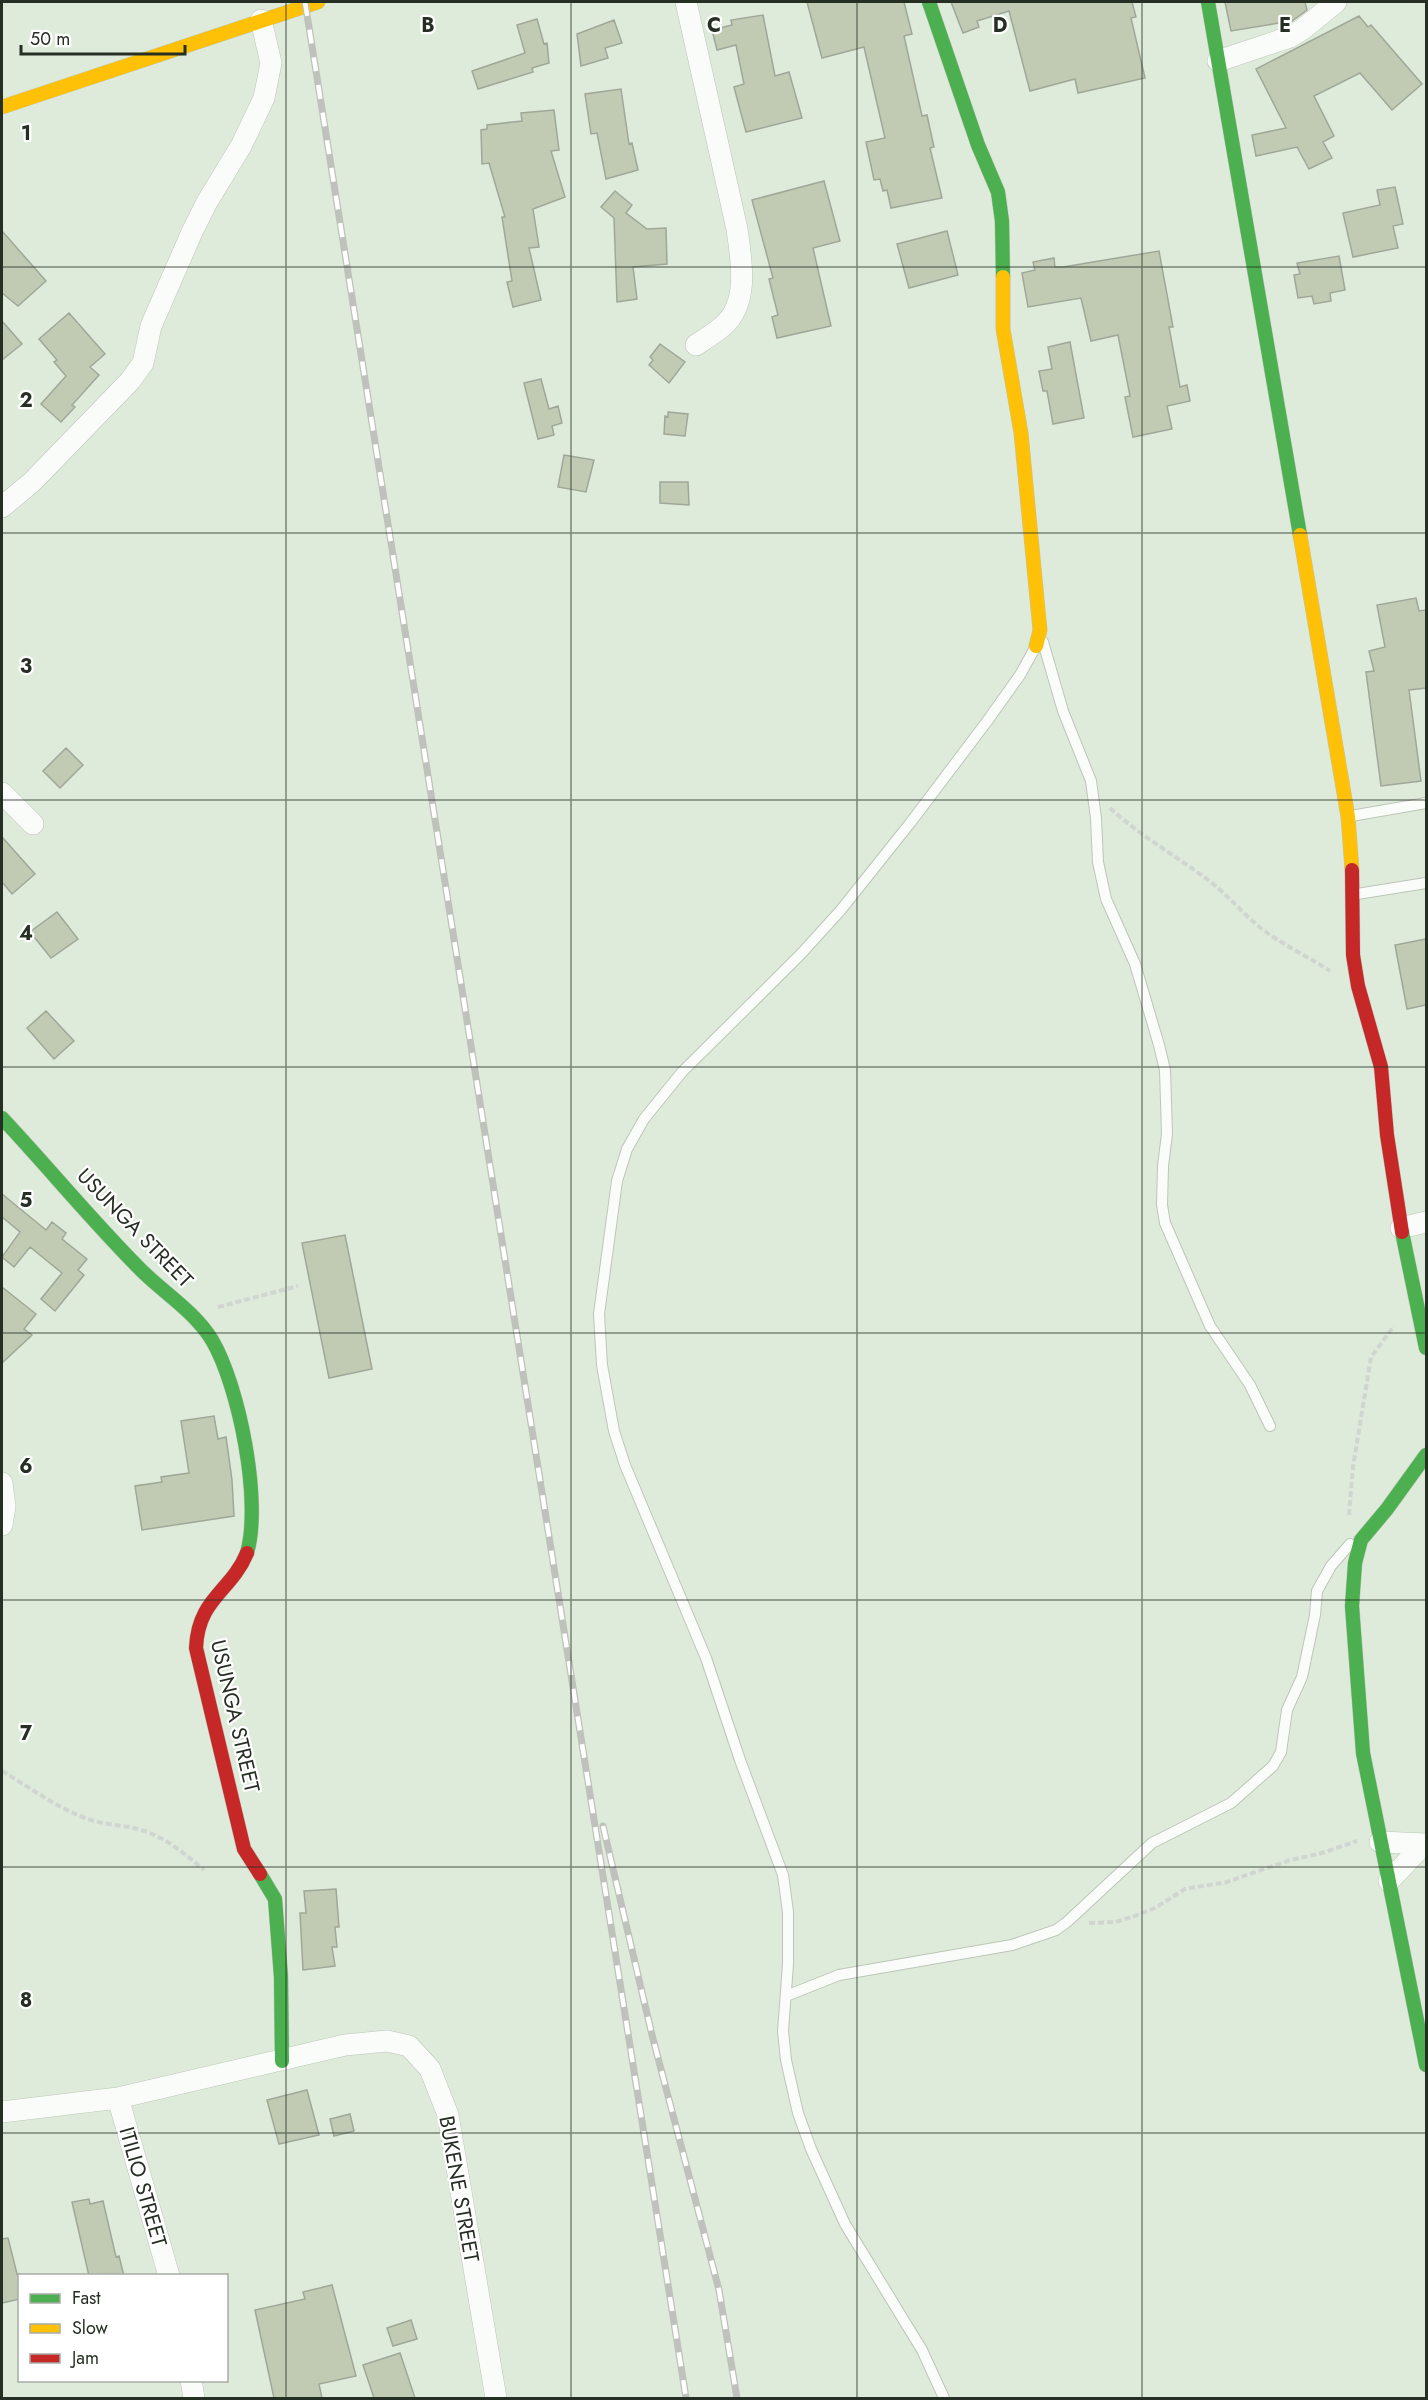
<svg xmlns="http://www.w3.org/2000/svg" width="1428" height="2400" viewBox="0 0 1428 2400" font-family="Jost,sans-serif">
<rect width="100%" height="100%" fill="#deebda"/>
<path fill="#c1cbb4" stroke="#a0a799" stroke-width="1.5" d="M807 2H904L912 34 904 36 922 116 927 115 934 147 930 148 942 198 891 208 887 190 883 191 880 179 874 180 866 142 885 138 864 47 822 58Z
M951 2H1132L1136 17 1131 18 1145 78 1078 93 1075 79 1030 91 1009 11 977 21 979 27 963 33Z
M1225 2H1305L1307 10 1292 21 1231 31Z
M763 15 775 76 789 72 802 118 746 132 734 87 744 84 736 45 717 50 712 30 732 25 731 20Z
M1359 16 1368 27 1371 25 1422 84 1392 110 1360 73 1314 96 1334 136 1323 142 1332 158 1309 169 1297 147 1256 156 1252 135 1286 128 1256 69Z
M537 19 544 44 547 43 549 63 532 68 533 72 478 89 472 71 525 53 517 25Z
M614 20 622 43 605 48 608 58 581 66 577 34Z
M621 89 629 144 632 143 638 170 606 179 597 133 591 134 585 94Z
M554 110 559 150 551 151 565 197 533 209 539 247 529 248 541 300 513 307 507 282 512 281 502 217H505L489 163 482 164 481 130 487 129V125L522 121 521 113Z
M824 181 840 241 813 248 831 326 777 338 772 317 778 315 769 279 773 278 752 200Z
M1395 187 1403 224 1393 226 1398 248 1353 257 1343 213 1380 205 1377 190Z
M615 191 632 205 626 213 647 229 666 228 667 264 633 267 637 299 617 302 614 218 601 207Z
M2 231 46 281 18 306 2 293Z
M947 231 958 275 909 288 897 244Z
M1159 251 1173 327H1169L1180 387 1187 385 1190 401 1167 406 1172 429 1133 437 1125 397 1130 396 1118 335 1091 341 1081 298 1028 307 1022 273 1035 270 1033 262 1054 258 1055 267H1063Z
M1339 256 1345 290 1330 293 1331 301 1314 304 1312 296 1298 298 1294 275 1300 274 1297 263Z
M69 313 105 354 90 367 99 375 72 405 75 407 61 422 41 404 66 376 54 362 57 360 39 339Z
M2 321 22 344 2 360Z
M1070 342 1084 418 1053 424 1047 391H1043L1039 371 1052 369 1048 347Z
M660 344 685 362 669 383 649 365 653 360 650 357Z
M541 379 549 409 558 406 562 423 552 426 554 435 538 439 524 383Z
M668 412 688 414 685 436 664 434 665 416 668 417Z
M564 455 594 460 586 492 558 487Z
M660 482H688L689 505 660 503Z
M1416 598 1419 611 1426 610V688L1409 690 1421 781 1381 786 1366 672 1374 671 1369 651 1385 647 1377 605Z
M66 748 83 765 60 788 43 771Z
M2 837 35 874 12 894 2 882Z
M57 912 78 939 51 958 30 932Z
M1426 939V1005L1407 1009 1395 945Z
M46 1011 74 1041 54 1059 27 1028Z
M2 1194 46 1230 52 1222 66 1233 62 1239 87 1259 78 1270 84 1275 55 1311 41 1299 62 1273 30 1247 14 1267 2 1257 20 1232 2 1217Z
M345 1235 372 1369 329 1378 302 1243Z
M2 1287 36 1314 24 1329 32 1335 2 1363Z
M214 1416 218 1439 226 1437 232 1480 234 1516 142 1530 135 1486 162 1482 161 1477 189 1473 181 1421Z
M336 1889 339 1927H335L337 1947H332L335 1966 303 1970 300 1913H306L304 1891Z
M307 2090 319 2135 279 2144 267 2100Z
M350 2114 354 2131 334 2136 330 2119Z
M89 2199 90 2204 103 2201 116 2257 119 2256 124 2276H89L72 2202Z
M8 2238 17 2274H20V2299L2 2303V2239Z
M332 2285 356 2376 319 2384 322 2398H274L255 2310 305 2299 303 2292Z
M411 2320 417 2339 393 2346 387 2328Z
M400 2353 415 2398H374L363 2365Z"/>
<g fill="none" stroke-linecap="round" stroke-linejoin="round">
<defs>
<path id="lane" d="M1043 642 1063 711 1091 781 1096 818 1098 862 1106 899 1135 964 1159 1045 1165 1070 1167 1134 1163 1166 1162 1205 1165 1223 1210 1326 1250 1385 1270 1426
M1351 816 1426 803
M1357 894 1426 883
M786 1996 839 1975 1012 1945 1056 1930 1067 1922 1152 1843 1231 1803 1273 1766 1281 1752 1287 1710 1302 1677 1315 1615 1317 1591 1331 1566 1350 1544
M944 2398 922 2350 845 2224 811 2149 798 2113 786 2060 783 2031 788 1964V1912L783 1875 740 1760 706 1658 625 1465 614 1431 602 1365 599 1314 617 1181 627 1149 644 1119 682 1072 800 955 840 911 911 822 988 720 1020 675 1036 646"/>
<path id="street" d="M686 2 737 229C741 259 750 303 723 326 715 333 705 339 696 345
M1218 61 1290 37 1303 29 1336 2
M2 507 32 482 130 381 143 363 151 326 192 232 207 202 241 146 264 98 271 63 261 20
M2 793 33 824
M1401 1228 1426 1222
M2 1483 5 1506 2 1525
M1380 1842 1426 1844
M1389 1881 1424 1844
M118 2098 169 2276
M2 2112 118 2098 345 2045 387 2041 409 2046 430 2069 448 2115 496 2398
M191 2380 194 2398"/>
<path id="fast" d="M929 2 978 145 998 192 1002 221 1003 277
M1208 2 1300 535
M2 1118C49 1168 92 1221 141 1270 164 1293 194 1311 212 1340 239 1386 262 1501 247 1553
M1402 1232 1426 1348
M1426 1455 1387 1509 1361 1540 1355 1563 1352 1606 1363 1753 1426 2065
M260 1874 275 1899 281 1977 282 2061"/>
<path id="slow" d="M2 107 318 2
M1003 277V329L1021 433 1040 630 1036 646
M1300 535 1348 817 1352 870"/>
<path id="jam" d="M1352 870 1353 955 1358 986 1381 1067 1387 1135 1402 1232
M247 1553C231 1592 198 1598 196 1648L244 1849 260 1874"/>
</defs>
<use href="#lane" stroke="#bcc6b8" stroke-width="12"/>
<use href="#street" stroke="#bcc6b8" stroke-width="22"/>
<use href="#fast" stroke="#bcc6b8" stroke-width="15"/>
<use href="#slow" stroke="#bcc6b8" stroke-width="15"/>
<use href="#jam" stroke="#bcc6b8" stroke-width="15"/>
<path stroke="#d1d5d0" stroke-width="4" stroke-dasharray="6 3" stroke-linecap="butt" d="M1110 808C1139 835 1173 854 1204 877 1227 893 1244 916 1266 932 1287 947 1309 957 1330 971
M218 1307 298 1286
M1349 1515 1353 1467 1371 1357 1394 1326
M2 1771C31 1788 58 1809 91 1820 107 1825 125 1825 141 1830 165 1837 185 1854 204 1870
M1089 1923 1115 1922 1132 1917 1155 1908 1185 1889 1227 1882 1290 1860 1319 1854 1357 1841"/>
<use href="#lane" stroke="#fafcf9" stroke-width="10"/>
<use href="#street" stroke="#fafcf9" stroke-width="21"/>
<use href="#fast" stroke="#4caf50" stroke-width="14"/>
<use href="#slow" stroke="#ffc107" stroke-width="14"/>
<use href="#jam" stroke="#c62828" stroke-width="14"/>
<defs>
<path id="rail" d="M305 2 686 2398
M603 1826 652 2035 719 2290 737 2398"/>
</defs>
<use href="#rail" stroke="#bec1bc" stroke-width="7"/>
<use href="#rail" stroke="#fff" stroke-width="4.5" stroke-dasharray="14" stroke-linecap="butt"/>
</g>
<path fill="none" stroke="#262f23" stroke-width="1.5" stroke-opacity="0.55" d="M286 2V2398M571 2V2398M857 2V2398M1142 2V2398M2 267H1426M2 533H1426M2 800H1426M2 1067H1426M2 1333H1426M2 1600H1426M2 1867H1426M2 2133H1426"/>
<g text-anchor="middle" stroke-width="4.5" stroke-linejoin="round" paint-order="stroke">
<g font-size="21" fill="#262f23" stroke="#fff">
<text transform="translate(135 1228) rotate(46)" y="7">USUNGA STREET</text>
<text transform="translate(235 1716) rotate(77)" y="7">USUNGA STREET</text>
<text transform="translate(143 2187) rotate(74)" y="7">ITILIO STREET</text>
<text transform="translate(459 2189) rotate(80)" y="7">BUKENE STREET</text>
</g>
</g>
<g font-size="20" text-anchor="middle" font-weight="bold" fill="#262f23" stroke="#fff" stroke-width="4.5" stroke-linejoin="round" paint-order="stroke">
<text x="428" y="32">B</text>
<text x="714" y="32">C</text>
<text x="1000" y="32">D</text>
<text x="1285" y="32">E</text>
<text x="26" y="140">1</text>
<text x="26" y="407">2</text>
<text x="26" y="673">3</text>
<text x="26" y="940">4</text>
<text x="26" y="1207">5</text>
<text x="26" y="1473">6</text>
<text x="26" y="1740">7</text>
<text x="26" y="2007">8</text>
</g>
<rect width="1428" height="2400" fill="none" stroke="#262f23" stroke-width="6"/>
<rect x="18" y="2274" width="210" height="108" fill="#ffffff" stroke="#a8aca7" stroke-width="1.5"/>
<rect x="30" y="2294" width="30" height="9" fill="#4caf50" stroke="#a8aca7" stroke-width="1.5"/>
<text x="72" y="2304" font-size="18" fill="#262f23">Fast</text>
<rect x="30" y="2324" width="30" height="9" fill="#ffc107" stroke="#a8aca7" stroke-width="1.5"/>
<text x="72" y="2334" font-size="18" fill="#262f23">Slow</text>
<rect x="30" y="2354" width="30" height="9" fill="#c62828" stroke="#a8aca7" stroke-width="1.5"/>
<text x="72" y="2364" font-size="18" fill="#262f23">Jam</text>
<path d="M21 45v9h164v-9" fill="none" stroke="#262f23" stroke-width="3"/>
<text x="30" y="45" font-size="18" fill="#262f23" stroke="#ffffff" stroke-width="4.5" paint-order="stroke">50 m</text>
</svg>
